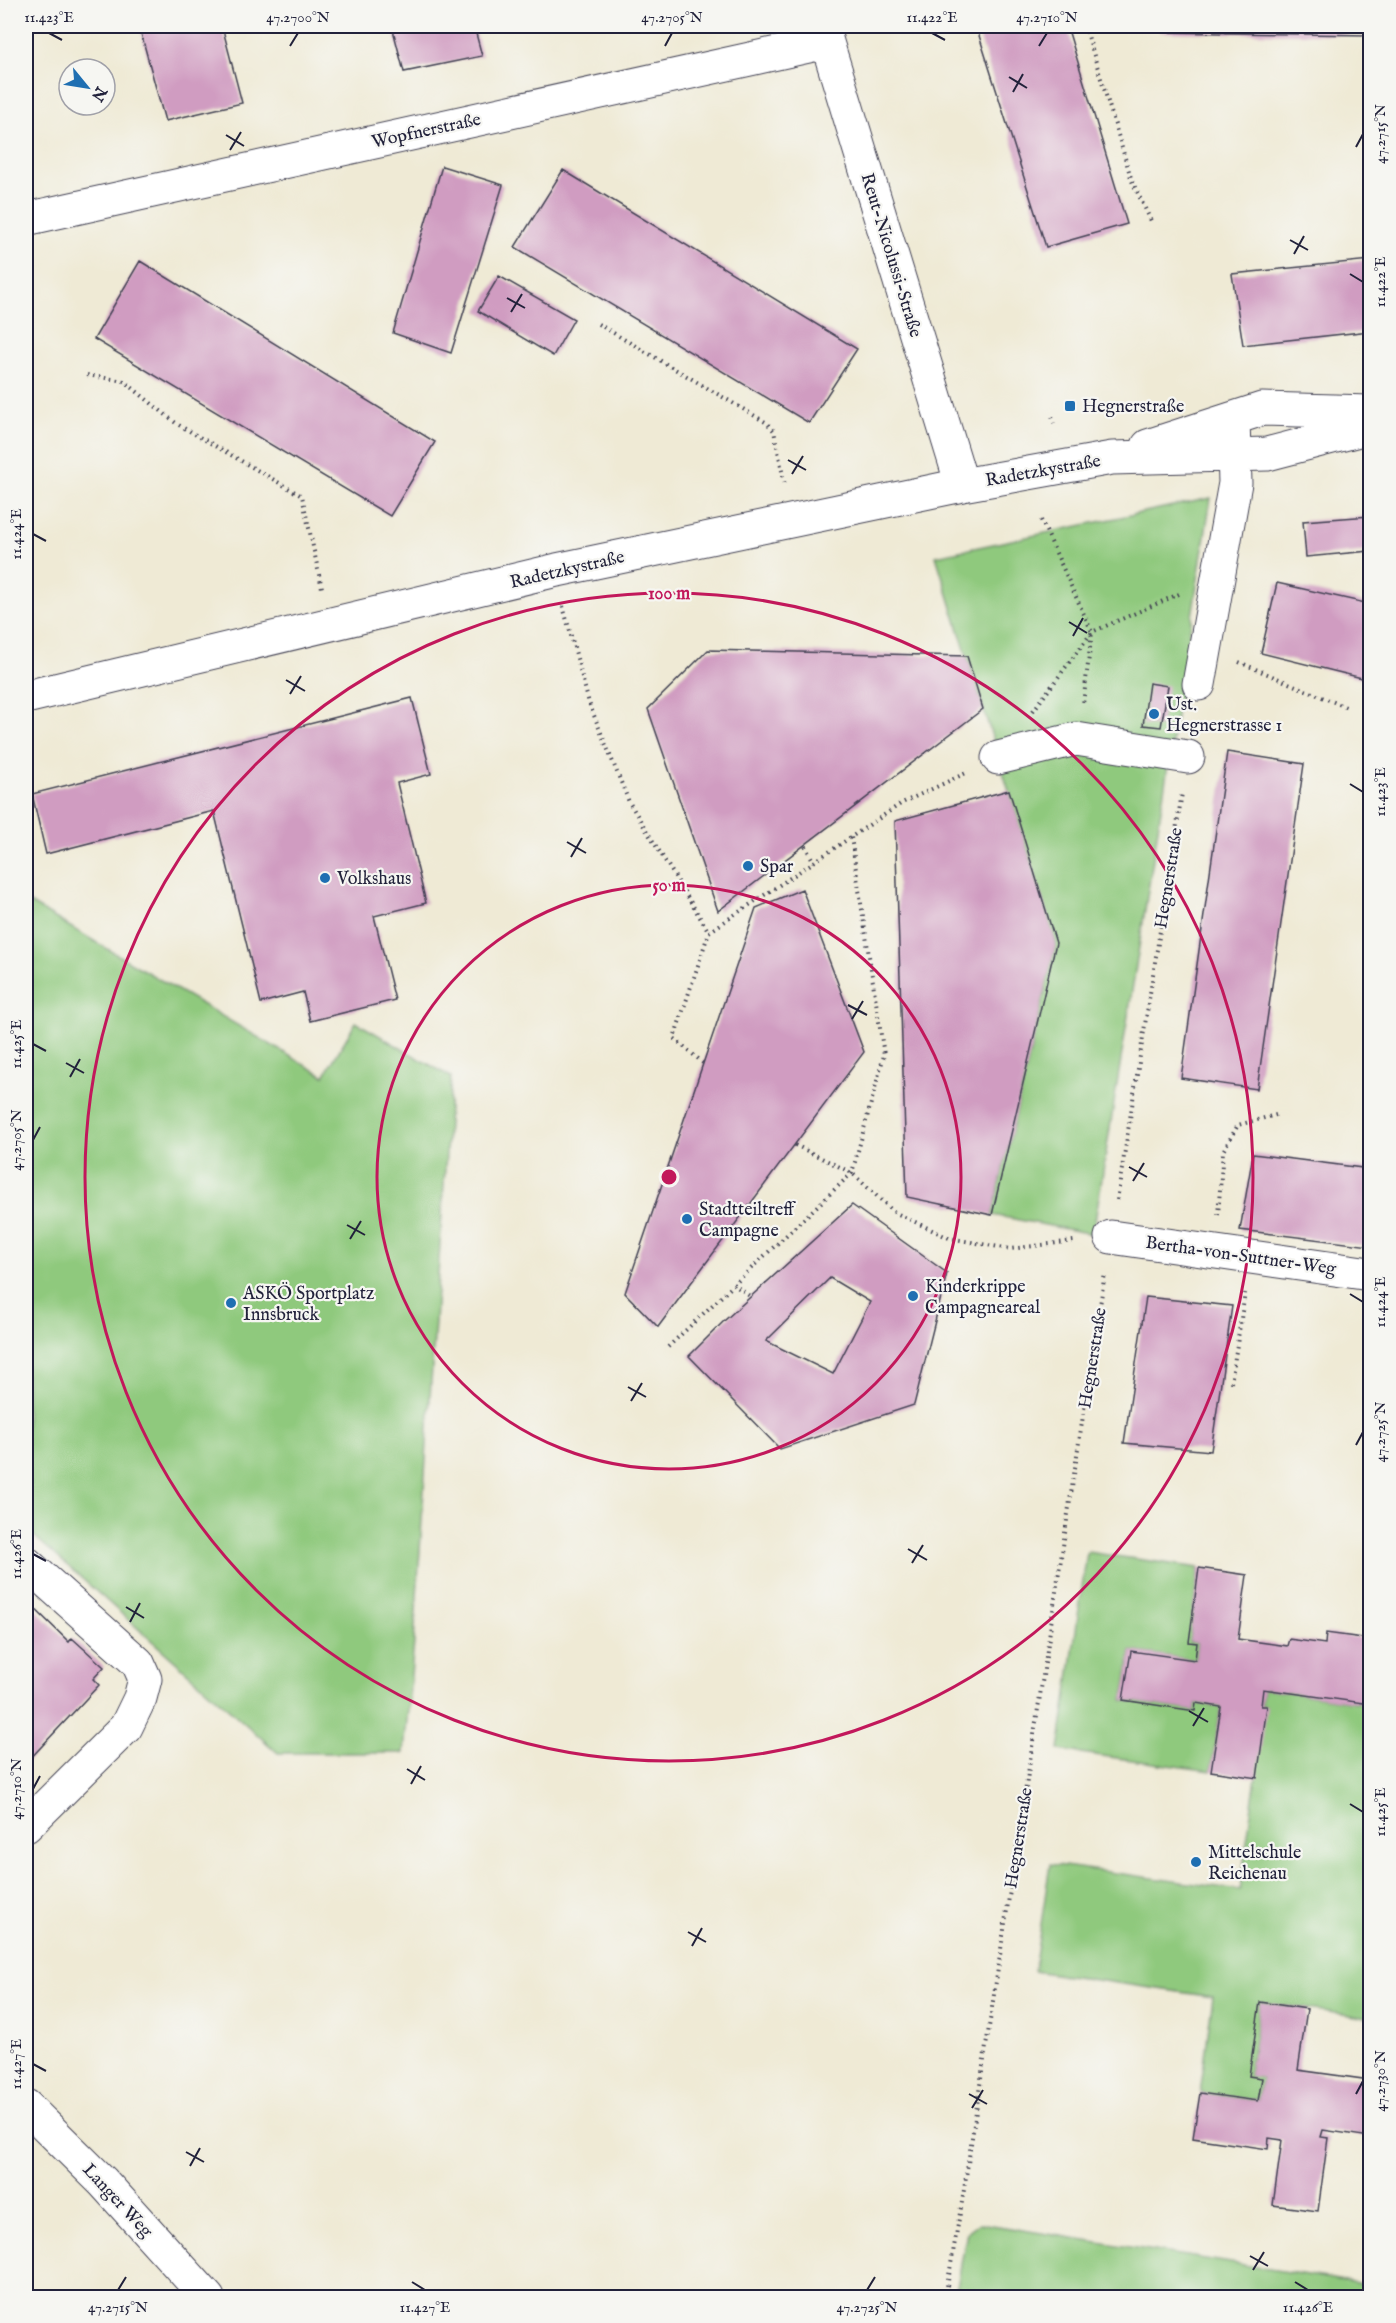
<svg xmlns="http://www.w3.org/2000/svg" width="1396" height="2323" viewBox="0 0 1396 2323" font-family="'IM FELL English',serif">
<rect width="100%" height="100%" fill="#f6f6f2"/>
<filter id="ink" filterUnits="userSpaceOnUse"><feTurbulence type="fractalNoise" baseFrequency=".0167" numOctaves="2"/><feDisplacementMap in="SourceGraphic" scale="12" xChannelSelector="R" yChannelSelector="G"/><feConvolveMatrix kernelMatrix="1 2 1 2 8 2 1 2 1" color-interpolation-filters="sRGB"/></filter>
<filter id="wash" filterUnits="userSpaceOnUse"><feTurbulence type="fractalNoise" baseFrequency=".008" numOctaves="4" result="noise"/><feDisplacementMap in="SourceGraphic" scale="24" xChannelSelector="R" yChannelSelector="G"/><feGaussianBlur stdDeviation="1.35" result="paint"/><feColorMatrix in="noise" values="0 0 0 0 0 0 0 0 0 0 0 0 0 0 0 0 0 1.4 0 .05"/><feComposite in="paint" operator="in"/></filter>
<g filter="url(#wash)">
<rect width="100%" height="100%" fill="#efead5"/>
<path fill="#8fc97d" stroke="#58765c" stroke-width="1.5" d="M1211 498 1093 1234 992 1215 1056 943 936 556Z
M26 901 324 1076 356 1022 451 1077 414 1642 404 1753H278L26 1529Z
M1087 1552 1199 1568 1189 1642 1197 1643 1195 1660 1131 1651 1123 1700 1195 1711 1196 1703 1221 1707 1211 1771 1059 1750Z
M1263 1689 1370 1704V2004L1369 2018 1260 2002 1249 2076 1262 2078 1258 2101 1200 2093 1213 1997 1034 1971 1050 1864 1240 1890 1266 1706H1261Z
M979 2223 1370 2285V2297H955L967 2232Z"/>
<g id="blocks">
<path fill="#d09cc1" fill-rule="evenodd" d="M139 26H222L242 103 165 121Z
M392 26H474L482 56 404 72Z
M976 26H1067L1127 224 1046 247Z
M1160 26H1370V35L1160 32Z
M442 166 503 185 451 353 393 333Z
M563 170 857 349 809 423 515 247Z
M1370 260V331L1243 345 1232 274Z
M140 261 435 442 390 516 94 339Z
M499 276 574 319 553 356 478 311Z
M1370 516V551L1306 557 1303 521Z
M1277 583 1370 604V680L1261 653Z
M708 650 967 656 983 709 718 911 648 709Z
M1149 683 1168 686 1161 727 1143 725Z
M412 698 431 774 397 783 426 903 374 916 395 1000 310 1021 303 992 261 1003 214 811 46 854 32 794Z
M1227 752 1304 764 1257 1089 1181 1078Z
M1009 790 1056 943 992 1215 907 1197 895 821Z
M802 889 864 1052 658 1327 625 1293 756 908Z
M1253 1154 1370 1169V1246L1240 1230Z
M852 1205 947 1273 914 1405 780 1449 689 1356 725 1320ZM830 1278 870 1302 833 1374 766 1341Z
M1146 1297 1232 1306 1211 1451 1124 1443Z
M1199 1568 1247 1575 1238 1639 1287 1646 1289 1639 1325 1644 1326 1633 1370 1639V1704L1263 1689 1261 1706H1267L1257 1778 1211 1771 1221 1707 1196 1703 1195 1711 1123 1700 1131 1651 1195 1660 1197 1643 1189 1642Z
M26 1600 69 1642 72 1638 104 1667 93 1679 99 1685 26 1763Z
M1260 2002 1307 2009 1298 2070 1370 2080V2137L1323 2130 1321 2137 1328 2138 1318 2211 1273 2205 1282 2140 1269 2138 1268 2149 1193 2138 1200 2093 1258 2101 1262 2078 1249 2076Z"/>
</g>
</g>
<g filter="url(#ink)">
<use href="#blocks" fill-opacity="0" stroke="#414052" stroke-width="1.5"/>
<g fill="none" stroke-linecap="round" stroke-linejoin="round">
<defs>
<path id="minor" d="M822 26 962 485
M26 219 827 42
M1148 446 1262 409 1370 412
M1199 684 1235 483 1233 419
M26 697 557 570 962 485 1112 458 1267 454 1370 427
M998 758 1076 739 1188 757
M1111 1237 1370 1274
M26 1563 138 1663 145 1679 140 1698 126 1727 26 1826"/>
<path id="major" d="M26 2106 103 2182 208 2298"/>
</defs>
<use href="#minor" stroke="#414052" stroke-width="35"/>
<use href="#major" stroke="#414052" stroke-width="35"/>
<path stroke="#414052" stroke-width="4" stroke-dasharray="1.5 4.5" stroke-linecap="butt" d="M1085 26 1132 181 1152 223
M598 324 767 423 774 431 785 486
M87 375 124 381 177 424 302 496 322 588
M1052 417 1054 423
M1041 520 1092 632 1083 704
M563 606 589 703 629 802 709 932 902 803 966 773
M1239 662 1348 708
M1033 711 1092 632 1179 594
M805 846 814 862
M703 1063 674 1038 709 932
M795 1145 852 1173 894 1212 949 1238 1010 1249 1074 1241
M1117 1200 1182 793
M1218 1215 1223 1151 1238 1125 1276 1115
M733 1284 751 1297
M668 1347 852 1173 884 1055 851 837
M1231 1383 1245 1293
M945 2298 963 2196 1105 1273"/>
<use href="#minor" stroke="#fff" stroke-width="33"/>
<use href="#major" stroke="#fff" stroke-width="33"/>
</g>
</g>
<path fill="none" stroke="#22223b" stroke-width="2" d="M49 33 62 40M932 33 945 40M290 46 298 33M665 46 672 33M1039 46 1047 33M1009 77 1027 88M1013 92 1023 74M226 135 244 146M1356 147 1363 134M230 150 241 132M1290 240 1308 250M1294 254 1304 236M1350 274 1363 282M507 298 525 308M511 312 522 294M788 460 806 470M792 474 803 456M33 534 46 541M1069 622 1087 633M1073 636 1083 618M286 680 305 691M290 694 301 676M1350 784 1363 792M567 842 586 853M571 857 582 838M848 1005 867 1015M852 1019 863 1001M33 1044 46 1051M66 1063 84 1073M70 1077 80 1059M33 1140 40 1127M1129 1167 1147 1177M1133 1181 1144 1163M347 1225 365 1235M350 1239 361 1221M1350 1294 1363 1302M628 1387 646 1397M631 1401 642 1383M1356 1445 1363 1432M908 1549 927 1560M33 1554 46 1561M912 1563 923 1545M126 1607 144 1618M130 1622 140 1603M1189 1711 1208 1722M1193 1726 1204 1708M407 1769 425 1780M411 1784 421 1766M33 1789 40 1776M1350 1804 1363 1812M688 1932 706 1942M692 1946 702 1928M33 2064 46 2071M969 2094 987 2104M1356 2094 1363 2081M972 2108 983 2090M186 2152 204 2162M190 2166 200 2148M1250 2256 1268 2266M1253 2270 1264 2252M412 2282 425 2290M1295 2282 1308 2290M118 2290 126 2277M867 2290 875 2277"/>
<g fill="none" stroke="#c2185b" stroke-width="3">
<circle cx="669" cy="1177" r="292"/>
<circle cx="669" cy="1177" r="584"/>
</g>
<g fill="#1f6fb2" stroke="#f6f6f2" stroke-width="2">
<rect x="1064" y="400" width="12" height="12" rx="3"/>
<circle cx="1154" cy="714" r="6"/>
<circle cx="748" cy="866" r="6"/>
<circle cx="325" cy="878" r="6"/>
<circle cx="687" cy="1219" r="6"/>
<circle cx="913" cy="1296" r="6"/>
<circle cx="231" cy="1303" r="6"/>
<circle cx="1196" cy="1862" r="6"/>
</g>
<g text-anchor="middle" stroke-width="4.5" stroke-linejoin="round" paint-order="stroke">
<g font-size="18" fill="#22223b" stroke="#f6f6f2">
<text transform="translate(426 130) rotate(-12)" y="6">Wopfnerstraße</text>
<text transform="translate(892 255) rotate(73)" y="6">Reut-Nicolussi-Straße</text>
<text transform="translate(1043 470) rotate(-10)" y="6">Radetzkystraße</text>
<text transform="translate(567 569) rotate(-13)" y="6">Radetzkystraße</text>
<text transform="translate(1168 878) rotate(-81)" y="6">Hegnerstraße</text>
<text transform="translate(1241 1255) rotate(8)" y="6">Bertha-von-Suttner-Weg</text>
<text transform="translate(1092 1358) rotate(-81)" y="6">Hegnerstraße</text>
<text transform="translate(1018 1838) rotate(-81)" y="6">Hegnerstraße</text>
<text transform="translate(118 2200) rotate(47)" y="6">Langer Weg</text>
</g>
<g font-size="18" fill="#22223b" stroke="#f6f6f2" text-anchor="start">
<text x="1082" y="412">Hegnerstraße</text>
<text x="1166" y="710">Ust.<tspan x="1166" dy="21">Hegnerstrasse 1</tspan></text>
<text x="760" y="872">Spar</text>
<text x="337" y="884">Volkshaus</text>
<text x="699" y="1215">Stadtteiltreff<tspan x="699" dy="21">Campagne</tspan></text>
<text x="925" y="1292">Kinderkrippe<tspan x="925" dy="21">Campagneareal</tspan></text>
<text x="243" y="1299">ASKÖ Sportplatz<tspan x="243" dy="21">Innsbruck</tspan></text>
<text x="1208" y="1858">Mittelschule<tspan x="1208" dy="21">Reichenau</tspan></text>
</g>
</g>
<circle cx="669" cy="1177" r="9" fill="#c2185b" stroke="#f6f6f2" stroke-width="3"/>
<g font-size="18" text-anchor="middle" font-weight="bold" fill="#c2185b" stroke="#f6f6f2" stroke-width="4.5" stroke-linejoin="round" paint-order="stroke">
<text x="669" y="599">100 m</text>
<text x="669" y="891">50 m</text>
</g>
<rect width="1396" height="2323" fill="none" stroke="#f6f6f2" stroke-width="66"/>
<g transform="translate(87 87) rotate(120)"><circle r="28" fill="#f6f6f2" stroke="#a1a1a9" stroke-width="1.5"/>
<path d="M0-4.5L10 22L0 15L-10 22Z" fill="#1f6fb2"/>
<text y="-9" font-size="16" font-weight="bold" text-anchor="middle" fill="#22223b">N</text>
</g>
<rect x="33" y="33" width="1330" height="2257" fill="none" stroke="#22223b" stroke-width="2"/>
<g font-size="15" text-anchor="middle" fill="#22223b">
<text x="49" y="22">11.423°E</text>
<text x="298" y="22">47.2700°N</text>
<text x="672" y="22">47.2705°N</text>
<text x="932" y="22">11.422°E</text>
<text x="1047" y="22">47.2710°N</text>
<text transform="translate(1380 134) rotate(-90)" y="5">47.2715°N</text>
<text transform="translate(1380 282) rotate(-90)" y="5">11.422°E</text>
<text transform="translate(16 534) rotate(-90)" y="5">11.424°E</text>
<text transform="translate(1380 792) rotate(-90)" y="5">11.423°E</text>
<text transform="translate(16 1044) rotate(-90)" y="5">11.425°E</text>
<text transform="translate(16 1140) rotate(-90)" y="5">47.2705°N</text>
<text transform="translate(1380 1302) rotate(-90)" y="5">11.424°E</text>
<text transform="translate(1380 1432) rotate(-90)" y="5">47.2725°N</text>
<text transform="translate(16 1554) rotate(-90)" y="5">11.426°E</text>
<text transform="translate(16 1789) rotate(-90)" y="5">47.2710°N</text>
<text transform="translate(1380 1812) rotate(-90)" y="5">11.425°E</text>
<text transform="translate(16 2064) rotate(-90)" y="5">11.427°E</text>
<text transform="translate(1380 2081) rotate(-90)" y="5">47.2730°N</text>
<text x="118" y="2312">47.2715°N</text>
<text x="425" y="2312">11.427°E</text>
<text x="867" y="2312">47.2725°N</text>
<text x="1308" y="2312">11.426°E</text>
</g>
</svg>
